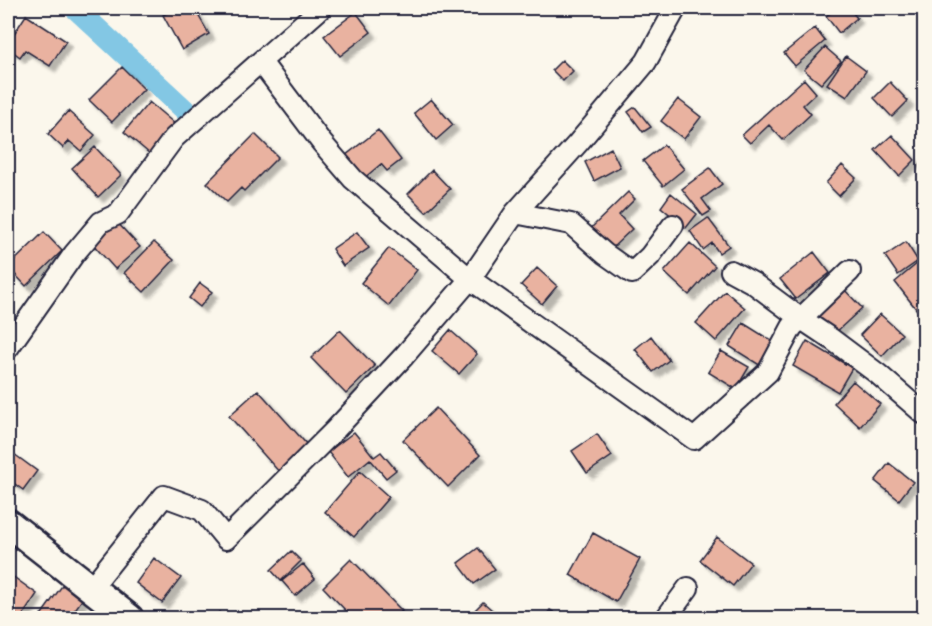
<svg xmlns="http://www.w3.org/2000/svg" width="932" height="626" viewBox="0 0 932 626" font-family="Kalam,sans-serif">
<defs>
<filter id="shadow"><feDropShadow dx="5.5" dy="5.5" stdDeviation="1.5" flood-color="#0004"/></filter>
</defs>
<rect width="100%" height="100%" fill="#fbf7ec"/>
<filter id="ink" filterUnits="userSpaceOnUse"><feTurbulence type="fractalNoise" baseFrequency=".0167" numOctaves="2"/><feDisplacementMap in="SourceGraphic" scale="12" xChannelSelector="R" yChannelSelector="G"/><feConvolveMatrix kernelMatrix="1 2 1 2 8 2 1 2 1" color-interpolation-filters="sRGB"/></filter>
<g filter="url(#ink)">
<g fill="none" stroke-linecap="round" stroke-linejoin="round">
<path stroke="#83c7e4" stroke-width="22" d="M75 8 185 110"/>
</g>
<path fill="#e9b2a0" stroke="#22223b" stroke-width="1.5" filter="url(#shadow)" d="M176 8H194L209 34 182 50 163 15Z
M838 8H849L857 18 839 33 826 16Z
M356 12 371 32 340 56 324 36Z
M26 15 66 41 50 66 25 50 20 57 8 48V43Z
M815 28 825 41 795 66 784 53Z
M825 47 841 61 821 84 804 70Z
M846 56 866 71 847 97 827 84Z
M562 60 573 71 563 81 552 70Z
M122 67 144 89 112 122 89 100Z
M804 79 816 93 803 105 811 114 783 140 769 125 750 143 742 135Z
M890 82 908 101 892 117 874 98Z
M431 99 453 125 436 140 414 113Z
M678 99 701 117 684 139 661 121Z
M149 102 175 124 150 154 124 132Z
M635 107 651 127 643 132 628 112Z
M68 111 95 135 81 151 69 141 63 148 48 134Z
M378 130 401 160 387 171 381 164 363 179 345 156Z
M255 134 278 157 244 191 241 188 227 202 207 183Z
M892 135 915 160 899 176 875 150Z
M664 145 684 169 663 186 643 161Z
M95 147 121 175 98 197 72 168Z
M611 148 620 167 594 181 585 162Z
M842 165 856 178 839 196 826 183Z
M710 168 722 184 702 199 711 211 703 216 682 189Z
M432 170 450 189 426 212 408 194Z
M628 192 635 199 619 215 632 229 610 250 590 229Z
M671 193 697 214 686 228 661 207Z
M708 218 729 246 719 253 712 243 703 250 690 231Z
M114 219 140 247 115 269 90 241Z
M44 232 62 251 26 286 8 267Z
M357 232 369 248 343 266 332 249Z
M154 242 174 260 144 292 124 273Z
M906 242 918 261 898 275 885 256Z
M690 243 715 266 689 295 664 272Z
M389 248 417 270 389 306 361 283Z
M814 252 830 273 796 299 780 279Z
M924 258V312L921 315 895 282Z
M537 268 557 286 542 304 521 285Z
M200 283 212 292 200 307 189 298Z
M840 285 862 308 835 333 813 310Z
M725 291 745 308 716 341 696 323Z
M880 314 902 334 882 356 860 335Z
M743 323 775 343 761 366 729 346Z
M340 330 375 366 346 394 311 358Z
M450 330 477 354 459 374 432 351Z
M651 336 669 360 653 372 635 349Z
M807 341 852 368 838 392 793 366Z
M721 351 749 367 736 389 708 372Z
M853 381 880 404 860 427 834 403Z
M258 390 310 448 281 474 229 416Z
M436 408 480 455 448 487 403 440Z
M354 432 374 457 381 452 396 470 386 478 370 459 348 477 328 452Z
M597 434 612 456 587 473 572 451Z
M14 454 37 471 23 490 8 479V463Z
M889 463 913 482 899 500 875 481Z
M360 471 389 497 354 537 325 512Z
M593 533 640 559 616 602 570 575Z
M717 537 751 563 733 586 700 560Z
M478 548 495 569 474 584 458 563Z
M291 551 301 561 281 581 271 570Z
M154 558 181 578 162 603 136 583Z
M351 559 402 611 394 618H353L323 587Z
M303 564 315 579 295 596 282 581Z
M8 573 37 594 21 618 8 609Z
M64 583 84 597 69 618H39Z
M483 602 501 618H467Z
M550 610 563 618H544Z
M219 612 226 618H213Z"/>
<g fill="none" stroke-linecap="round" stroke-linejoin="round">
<defs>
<path id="street" d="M261 62 322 143 353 179 470 279 694 439 768 372 792 327 850 271
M515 213 571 224 605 254 632 273 650 256 673 225
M731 271 753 283 800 318 830 338 878 374 924 414
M8 348 74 254 101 222 118 214 174 138 321 8
M91 588 164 496 202 510 226 539 335 430 404 356 470 279 515 213 578 143 646 62 676 8
M666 618 688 588"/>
<path id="secondary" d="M8 523 129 618"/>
</defs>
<use href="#street" stroke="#22223b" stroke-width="24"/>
<use href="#secondary" stroke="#22223b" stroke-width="32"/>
<use href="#street" stroke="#fbf7ec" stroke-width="20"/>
<use href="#secondary" stroke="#fbf7ec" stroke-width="27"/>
</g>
</g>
<rect width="932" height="626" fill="none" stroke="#fbf7ec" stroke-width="30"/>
<rect x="15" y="15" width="902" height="596" fill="none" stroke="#22223b" stroke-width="2" filter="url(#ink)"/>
</svg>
